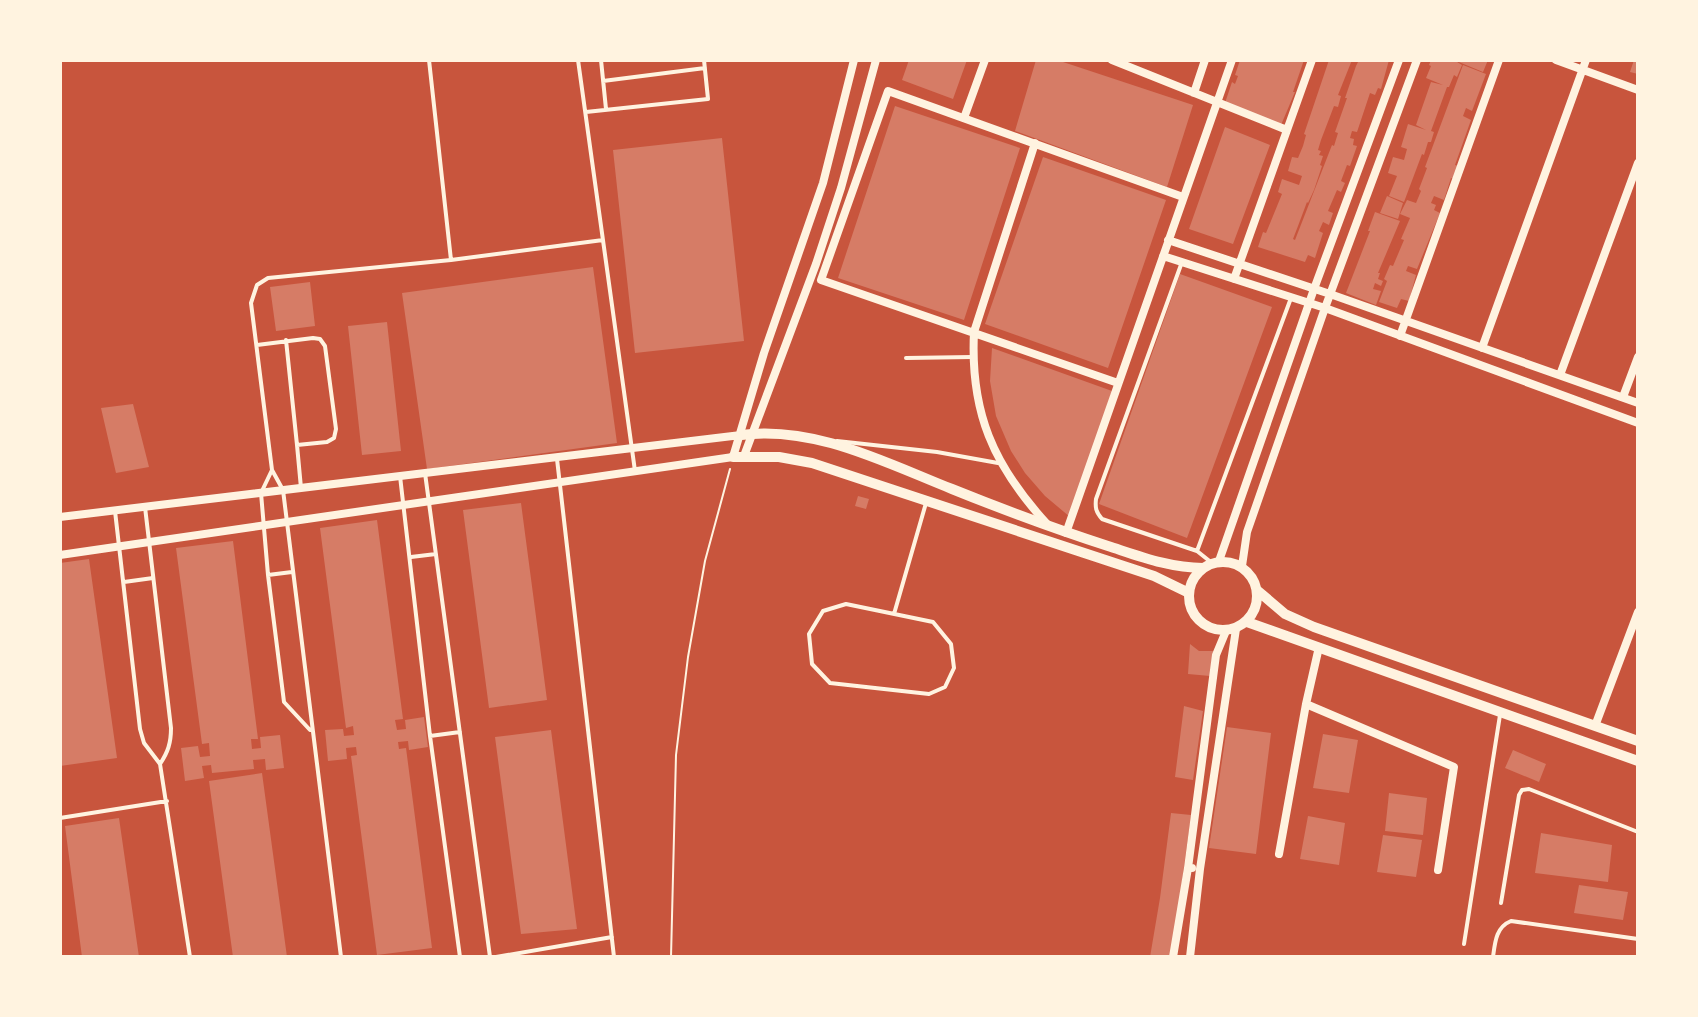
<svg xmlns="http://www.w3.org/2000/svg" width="1698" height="1017" viewBox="0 0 1698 1017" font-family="'Public Sans',sans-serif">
<rect width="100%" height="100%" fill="#c8553d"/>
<path fill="#d67c66" d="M909 60H967L953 99 902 80Z
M1036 60H1057L1193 105 1167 187 1015 131Z
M1240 60H1304L1293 92H1295L1281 125 1225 103 1232 82 1235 84 1238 76 1235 75Z
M1329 60H1352L1338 95 1341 96 1338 107 1334 106 1321 140 1318 150 1321 151 1319 155 1323 156 1320 165 1322 166 1314 190 1308 203 1307 202 1298 226 1293 239 1295 240 1332 145 1334 146 1338 133 1335 132 1347 98H1345L1356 66 1359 60H1389L1381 89 1378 88 1375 95 1370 93 1357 132 1352 131 1350 138 1354 139 1353 145 1357 146 1350 166 1347 165 1341 181 1345 183 1341 192 1337 190 1328 211 1333 213 1329 225 1323 222 1319 231 1323 233 1315 258 1308 255 1305 262 1258 247 1263 232 1266 233 1282 194 1278 192 1282 179 1299 185 1302 176 1288 171 1292 157 1298 158 1303 146 1306 135 1304 134Z
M1431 60H1488L1483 72 1454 60 1462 65 1457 77 1454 75 1449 87H1447L1431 131 1434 132 1431 142H1428L1424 155 1422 154 1404 202 1389 196 1397 176 1388 173 1393 157 1404 160 1407 149 1401 147 1408 124 1426 130 1416 125 1431 82 1443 85 1426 78 1431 66 1429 65Z
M1634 60H1638V74L1630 72Z
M1463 65 1486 74 1472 111 1466 108 1463 116 1471 120 1455 165 1459 166 1454 179 1451 178 1444 200 1434 196 1431 203 1436 205 1434 210 1440 213 1417 269 1408 266 1406 271 1416 275 1409 301 1401 299 1397 308 1379 302 1387 281 1384 279 1390 265 1393 266 1404 240 1401 239 1410 218 1400 214 1407 200 1416 203 1421 191 1419 189 1427 168 1425 167Z
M895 106 1020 148 964 320 838 278Z
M1225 127 1270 145 1233 244 1189 229Z
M722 138 744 341 635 353 613 150Z
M1043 157 1166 200 1108 368 985 324Z
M1387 196 1403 203 1398 219 1380 213Z
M1375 212 1400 221 1378 273H1380L1378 279 1383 281 1381 286 1375 283 1373 289 1381 291 1376 305 1346 293 1370 231H1368Z
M593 267 617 443 427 469 402 293Z
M1180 274 1272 307 1187 538 1099 504Z
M310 282 315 326 276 331 270 287Z
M387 322 401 451 362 455 348 326Z
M992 348 1112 391 1070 517 1045 496 1025 473 1011 451 996 416 990 381Z
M133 404 149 467 116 473 101 408Z
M858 496 869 499 866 509 855 506Z
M521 503 547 700 489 708 463 510Z
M377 520 403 719 395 720 397 730 406 729 405 720 424 717 428 747 409 750 408 741 398 742 399 749 406 748 432 948 377 955 351 756 357 755 356 747 346 748 347 759 328 761 325 730 343 729 344 736 354 735 353 726 346 728 320 528Z
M233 541 258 739H251L252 749 261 748 260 737 280 735 284 768 266 770 265 759 253 760 254 769 212 773 211 765 202 766 204 778 185 781 181 748 198 746 200 757 210 756 209 743 202 744 176 548Z
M89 559 117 758 60 766V563Z
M1190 644 1199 651H1213L1210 676 1188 674Z
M1184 706 1203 711 1193 780 1175 777Z
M1227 727 1271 733 1256 854 1209 848Z
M551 730 577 929 521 934 495 737Z
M1323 734 1358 740 1349 793 1313 788Z
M1513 750 1546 764 1539 782 1505 768Z
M262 773 287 957H233L209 781Z
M1389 793 1427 798 1423 835 1385 831Z
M1171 813 1191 815 1174 941 1170 957H1150L1160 898Z
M1308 816 1345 823 1339 865 1300 859Z
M119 818 139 957H82L65 826Z
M1541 833 1612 845 1608 882 1535 873Z
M1383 835 1422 840 1416 877 1377 872Z
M1579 885 1628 892 1623 920 1574 913Z"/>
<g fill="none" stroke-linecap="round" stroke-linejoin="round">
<path stroke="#fff3e0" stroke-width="2" d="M671 957 676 755 688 657 705 561 730 469"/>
<path stroke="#fff3e0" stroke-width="4" d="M429 60 451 260
M578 60 635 471
M601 60 606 109
M603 81 705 68
M586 112 708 99 704 60
M1182 262 1096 499C1095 508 1096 512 1102 519L1197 551 1291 298
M286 340 297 445
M257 345 313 338 320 339 325 346 336 429 334 438 327 442 297 445 301 488
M906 358 972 357
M837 441 937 452 998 463
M557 459 614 957
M272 470 261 493 268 575 284 702 310 730
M425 473 490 957
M400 476 430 736 460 957
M145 507 171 728C171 743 168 752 160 764
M115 511 140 729 144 743 160 764 190 957
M1197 551 1212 563
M411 557 436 554
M268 575 292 572
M124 582 153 578
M846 604 933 622 951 644 954 668 945 687 929 694 830 683 812 664 809 634 823 611Z
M894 614 926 503
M430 736 460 732
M60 818 167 801
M1501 903 1519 795 1522 790 1529 789 1638 832
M1464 944 1500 715
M341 957 283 490 272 470 251 303 257 285 268 278 451 260 603 240
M496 957 612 937
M1493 957C1495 942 1496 927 1511 921L1638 939"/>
<path stroke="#fff3e0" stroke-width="8" d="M1112 60 1287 130
M1556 60 1638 90
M1194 93 1205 60
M964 118 985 60
M1035 143 974 332C970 412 993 465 1047 524
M1168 240 1330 294 1638 403
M1163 256 1325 308 1638 423
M1234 279 1312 60
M1400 336 1499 60
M1482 348 1586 60
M1560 375 1638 163
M1118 383 821 280 888 91 1183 197
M1623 397 1638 357
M744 456 816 264 841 188 876 60
M60 517 741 435
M1066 533 1232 60
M60 555 733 457 764 353 823 183 854 60
M1219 561 1314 289 1399 60
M1242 566 1247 532 1325 308 1417 60
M1306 704 1454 767 1438 870
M1595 726 1638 612
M1279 854 1306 704 1319 647
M1188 868 1216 655 1226 631
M1173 957 1188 868H1192
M1190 957 1200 869 1236 629"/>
<path stroke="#fff3e0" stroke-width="10" d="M741 435C814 425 886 463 952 489 1004 510 1055 529 1108 546 1139 556 1170 568 1203 568
M733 457H779L812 463 1154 576 1189 593
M1189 596a34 34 0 1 1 68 0a34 34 0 1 1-68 0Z
M1258 591 1285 614 1314 627 1638 741
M1247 622 1638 761"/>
</g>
<rect width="1698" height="1017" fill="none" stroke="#fff3e0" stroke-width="124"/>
</svg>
